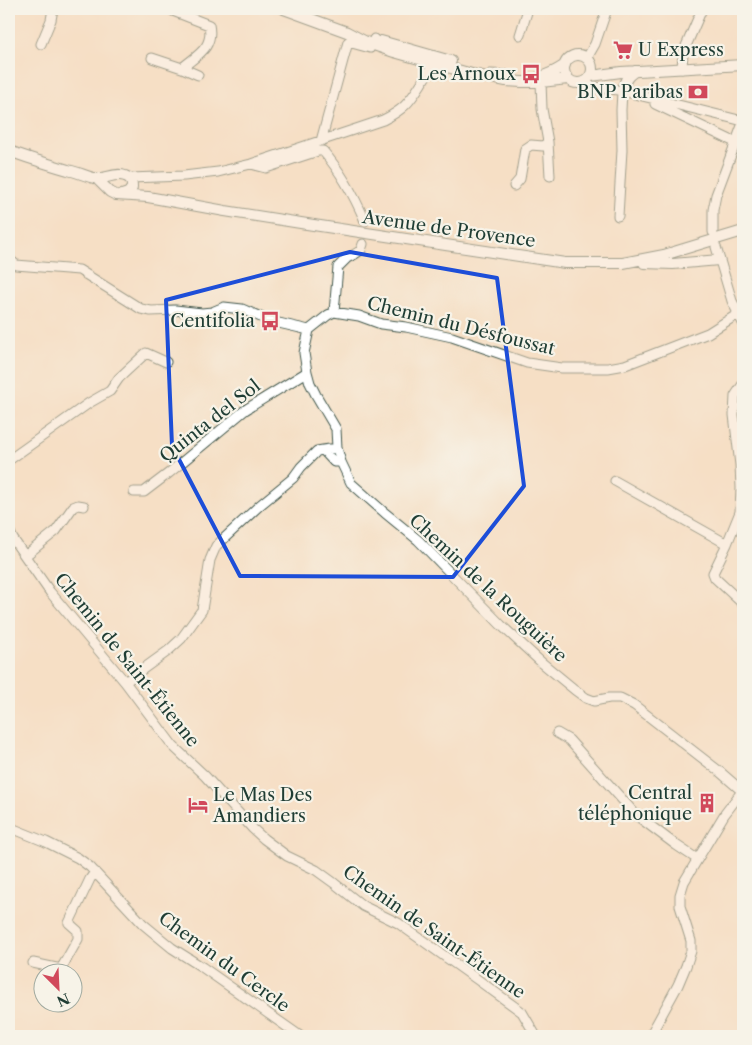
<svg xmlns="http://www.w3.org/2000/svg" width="752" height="1045" viewBox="0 0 752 1045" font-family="'Libre Caslon Text',serif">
<rect width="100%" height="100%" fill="#f7f3e8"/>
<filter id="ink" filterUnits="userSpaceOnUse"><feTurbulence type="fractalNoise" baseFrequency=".02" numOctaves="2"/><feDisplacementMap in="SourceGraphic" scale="10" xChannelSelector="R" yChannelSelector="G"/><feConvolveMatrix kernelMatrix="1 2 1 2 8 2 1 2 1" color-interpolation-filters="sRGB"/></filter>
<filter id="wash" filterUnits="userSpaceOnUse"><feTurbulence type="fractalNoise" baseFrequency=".0096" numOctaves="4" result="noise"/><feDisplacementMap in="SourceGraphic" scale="20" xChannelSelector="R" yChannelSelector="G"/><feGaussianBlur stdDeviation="1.12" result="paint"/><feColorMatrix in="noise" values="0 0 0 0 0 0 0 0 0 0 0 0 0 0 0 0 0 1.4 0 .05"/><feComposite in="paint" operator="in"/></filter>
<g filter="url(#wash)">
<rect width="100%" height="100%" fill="#f5dfc5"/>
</g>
<g filter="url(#ink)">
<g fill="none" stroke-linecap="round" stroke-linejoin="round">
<defs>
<path id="minor" d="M520 35 528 9
M41 44 51 20 53 9
M152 58 182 68C197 55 214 48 209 25L173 11V9
M587 58 595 44 607 9
M182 68 198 75
M682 69 683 53 702 9
M491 74 507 75
M541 82 542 109 548 142 550 176
M580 83 588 86 618 90 743 121
M655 104 743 146
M321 141 348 42 370 48 374 39
M251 164 266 168 318 151H323C342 173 354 195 365 221
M130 178 184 176 218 172 251 164 383 120C403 110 409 103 421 84 425 77 430 71 432 63
M514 186 520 179 525 149 531 145 543 146 548 142
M618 216 622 150 621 110 622 91
M713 232V210L716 195 743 123
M716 247 732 301 743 323
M9 259 16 265 79 270 141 309 151 311 175 310 202 313 212 312 224 307 242 309 270 321 309 330 328 315 334 312 359 316 381 324 406 327 452 337 527 363 562 368H608L625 365 708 333 738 314
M334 312 338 267 347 258 355 254 361 250 363 244
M309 330 304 353 307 372 310 383 316 395 336 429 337 448 341 462 351 483 385 513 418 540 501 625 541 662 575 690 586 698 594 701 609 698H620L634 705 719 771 742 791
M743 384 735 396 734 415 740 465 741 488 740 512 727 544 713 573 715 578 743 604
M337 448 323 450 334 462H341
M9 460 89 403 110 391 119 378 146 353 166 362
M615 481 727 544
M134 492H144L169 473 245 410 307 372
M9 530 13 539 50 592 125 682 173 746 205 776 253 829 264 839 287 856 316 870 334 883 363 906 398 923 478 980 522 1012 536 1036
M25 556 56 531 73 507 78 505 84 506
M125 682 168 651 181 639 202 610 210 560 216 546 260 505 293 478 301 467 317 451 323 450
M557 733 569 740 636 815 676 845 697 859
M9 827 46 842 78 858 90 867 143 924 172 948 202 967 300 1036
M33 963 61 969 78 939V931L69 923 90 879 95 872
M650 1036 678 985 686 966 691 951V941L680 906V895L684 882 724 815 743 790"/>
<path id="major" d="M284 9 347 32 368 43 394 52 472 74 506 81 522 82H541L568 79
M381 41 451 61
M564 69a14 14 0 1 1 28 0a14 14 0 1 1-28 0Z
M591 76 621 72 743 65
M539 77C549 75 556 71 565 65
M628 92 624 85C626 78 629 75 635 71
M9 151C28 158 48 164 68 170 77 172 86 176 94 178 105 180 115 172 125 176 131 178 132 181 132 188L128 193 122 195
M96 178 110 192 116 195 148 197 225 211 307 224 565 263H623L664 255 743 231
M644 263 673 264 719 260"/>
</defs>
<use href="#minor" stroke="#3f554a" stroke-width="11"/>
<use href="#major" stroke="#3f554a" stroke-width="12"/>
<use href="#minor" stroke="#fff" stroke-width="9"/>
<use href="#major" stroke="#fff" stroke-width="10"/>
</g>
</g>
<path d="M0 0H752V1045H0ZM350 252 497 278 524 486 453 577 240 576 172 446 166 300Z" fill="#f5dfc5" fill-opacity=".55" fill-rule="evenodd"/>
<path fill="none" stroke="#1d4ed8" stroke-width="4" stroke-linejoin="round" d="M350 252 497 278 524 486 453 577 240 576 172 446 166 300Z"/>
<defs>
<symbol id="supermarket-bare" viewBox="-9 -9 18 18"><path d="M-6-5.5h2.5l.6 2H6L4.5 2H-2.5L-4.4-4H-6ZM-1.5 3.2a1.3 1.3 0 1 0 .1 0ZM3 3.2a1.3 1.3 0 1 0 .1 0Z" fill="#d1495b" stroke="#f7f3e8" stroke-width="2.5" paint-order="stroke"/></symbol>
<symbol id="bus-bare" viewBox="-9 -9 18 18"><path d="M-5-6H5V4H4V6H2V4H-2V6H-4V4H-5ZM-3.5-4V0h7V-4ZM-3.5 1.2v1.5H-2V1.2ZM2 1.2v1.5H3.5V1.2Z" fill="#d1495b" stroke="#f7f3e8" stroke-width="2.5" paint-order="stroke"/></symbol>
<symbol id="bank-bare" viewBox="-9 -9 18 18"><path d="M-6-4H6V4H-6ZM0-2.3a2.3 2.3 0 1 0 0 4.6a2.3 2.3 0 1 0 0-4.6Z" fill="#d1495b" stroke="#f7f3e8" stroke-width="2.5" paint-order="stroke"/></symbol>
<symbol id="building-bare" viewBox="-9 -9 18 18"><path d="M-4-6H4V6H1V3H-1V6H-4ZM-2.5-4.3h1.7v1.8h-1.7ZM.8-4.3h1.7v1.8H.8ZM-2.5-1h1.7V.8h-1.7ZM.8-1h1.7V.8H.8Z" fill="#d1495b" stroke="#f7f3e8" stroke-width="2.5" paint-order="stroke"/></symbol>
<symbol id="hotel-bare" viewBox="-9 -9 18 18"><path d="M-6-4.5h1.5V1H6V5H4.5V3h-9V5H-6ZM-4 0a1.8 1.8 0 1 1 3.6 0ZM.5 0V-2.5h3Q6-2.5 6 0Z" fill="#d1495b" stroke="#f7f3e8" stroke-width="2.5" paint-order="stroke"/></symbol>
</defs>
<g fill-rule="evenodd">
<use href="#supermarket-bare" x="609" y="36" width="28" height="28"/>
<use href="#bus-bare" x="517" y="60" width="28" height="28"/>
<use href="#bank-bare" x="684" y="78" width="28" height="28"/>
<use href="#bus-bare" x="256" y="307" width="28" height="28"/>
<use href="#building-bare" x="693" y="789" width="28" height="28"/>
<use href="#hotel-bare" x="184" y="791" width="28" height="28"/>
</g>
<g text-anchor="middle" stroke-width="4.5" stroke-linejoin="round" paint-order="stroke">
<g font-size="18" fill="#1f3d34" stroke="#f7f3e8" text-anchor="end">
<text x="638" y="56" text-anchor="start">U Express</text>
<text x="516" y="80">Les Arnoux</text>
<text x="683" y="98">BNP Paribas</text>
<text x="255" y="327">Centifolia</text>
<text x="692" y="799">Central<tspan x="692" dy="21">téléphonique</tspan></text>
<text x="213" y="801" text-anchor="start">Le Mas Des<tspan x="213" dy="21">Amandiers</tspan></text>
</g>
<g font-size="18" fill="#1f3d34" stroke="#f7f3e8">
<text transform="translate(449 229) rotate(8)" y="6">Avenue de Provence</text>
<text transform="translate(461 326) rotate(14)" y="6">Chemin du Désfoussat</text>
<text transform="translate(210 421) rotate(-38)" y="6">Quinta del Sol</text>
<text transform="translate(488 588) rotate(43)" y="6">Chemin de la Rouguière</text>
<text transform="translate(127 660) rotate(51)" y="6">Chemin de Saint-Étienne</text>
<text transform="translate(434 932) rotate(35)" y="6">Chemin de Saint-Étienne</text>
<text transform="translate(224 962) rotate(36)" y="6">Chemin du Cercle</text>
</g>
</g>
<rect width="752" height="1045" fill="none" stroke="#f7f3e8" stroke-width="30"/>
<g transform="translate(58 988) rotate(156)"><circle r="24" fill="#f7f3e8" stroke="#a1aaa0"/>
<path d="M0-4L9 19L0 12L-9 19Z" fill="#d1495b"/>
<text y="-8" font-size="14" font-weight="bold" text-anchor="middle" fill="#1f3d34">N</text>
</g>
</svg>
